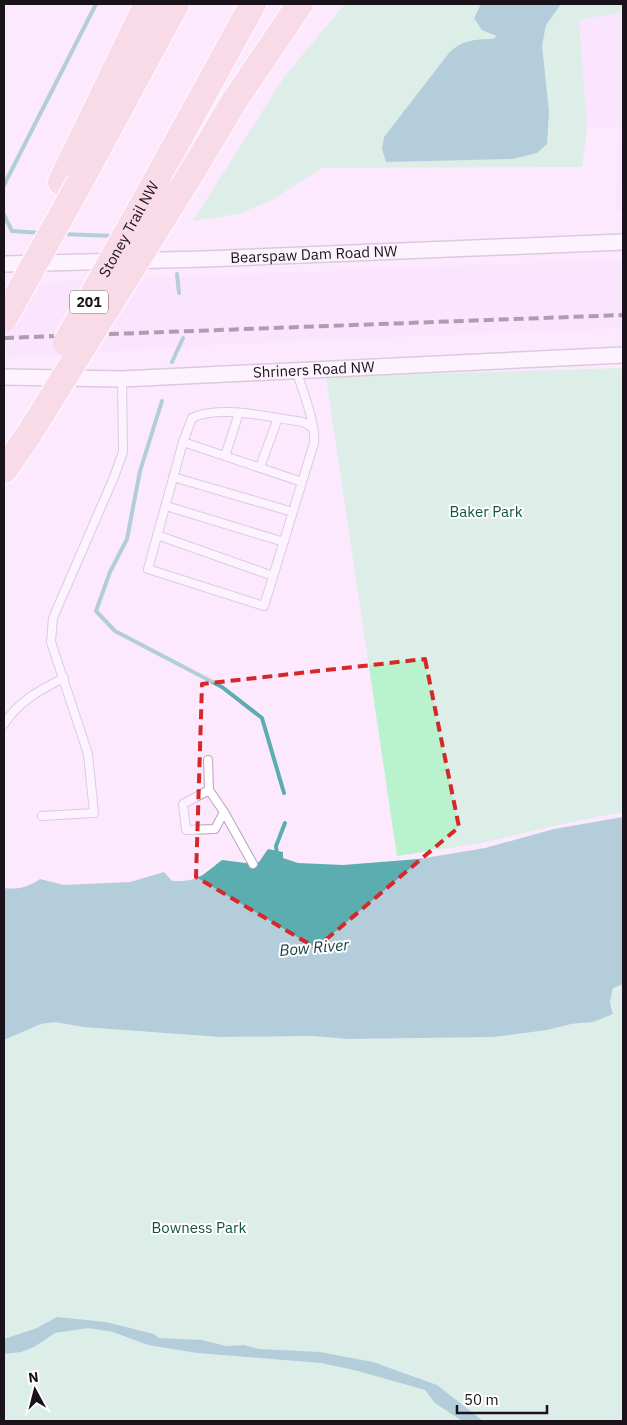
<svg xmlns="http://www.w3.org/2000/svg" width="627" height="1425" viewBox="0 0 627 1425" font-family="'IBM Plex Sans',sans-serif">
<rect width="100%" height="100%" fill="#fce9fe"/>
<path fill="#fbdefe" d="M623 12V211H615L619 127 587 128 579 20Z
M623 259V328L230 344 4 358V284Z"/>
<path fill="#b9f3ce" d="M345 4H623V12L579 20 587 128 582 167 322 168 272 200 238 214 193 221 284 77Z
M623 368V812L553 826 482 843 397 856 326 377Z
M619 984H623V1421H4V1040L41 1024 55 1022 83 1027 220 1037 312 1036 348 1039 494 1037 547 1030 571 1024H581L614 1011 610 1002 613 988Z"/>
<path fill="#5cadb0" d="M481 4H561L546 25 542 45 549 112 547 144 537 153 513 159 386 162 382 149 384 137 449 53C461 40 477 39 493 39L497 36 482 30 474 18Z
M623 817V984L613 988 610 1002 613 1014 593 1022 571 1024 547 1030 494 1037 348 1039 312 1036 220 1037 83 1027 55 1022 41 1024 4 1040V888C17 890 29 887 40 879L64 885 130 882 164 872 172 881C200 882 202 875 222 860L253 864 259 862 268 849 283 852V858L298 863 343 865 419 859 485 848 554 829Z
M57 1317 106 1322 154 1334 159 1338 202 1340 226 1346 244 1345 259 1349 320 1352 373 1362 437 1385 483 1421H462L435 1403 425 1390 358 1371 321 1363 197 1353 148 1345 113 1332 88 1328 55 1333 34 1347 21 1352 4 1354V1339L37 1328Z"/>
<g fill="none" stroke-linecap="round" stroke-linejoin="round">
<path stroke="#5cadb0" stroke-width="4" d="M4 185 96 4
M4 215 12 231 42 233
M61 234 114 236
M177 274 179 293
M172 362 183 338
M162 401 140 471 127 539 110 572 96 611 115 631 222 687 262 718 284 793
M277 854 276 846 285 823"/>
<defs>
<path id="service" d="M296 370C302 389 316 423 314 443L264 606 148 569 183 442 192 418C219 404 273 418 303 422L312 427
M183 442 302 482
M225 456 239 413
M260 467 278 418
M173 477 293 512
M166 506 284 542
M157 535 273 576
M4 724C18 702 41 689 64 678
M208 760 209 790 183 804 186 830 215 829 224 812 209 790
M224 812 253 864
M42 816 94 813 88 754 51 642 53 618 114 477 123 452 122 379"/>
<g id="minor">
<path id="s1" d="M4 264 204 259 623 242"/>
<path id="s2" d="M4 377 122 379 623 355"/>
</g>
<path id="motorway" d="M192 172 235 100 300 4
M159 175 253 4
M61 182 147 4
M80 182 176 4
M4 470 29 434"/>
</defs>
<use href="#service" stroke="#b9a3bb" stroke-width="10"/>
<use href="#minor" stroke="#b9a3bb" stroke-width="18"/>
<use href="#motorway" stroke="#fff" stroke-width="29"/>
<use href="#service" stroke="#fff" stroke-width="8"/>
<use href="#minor" stroke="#fff" stroke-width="15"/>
<use href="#motorway" stroke="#f6c8cd" stroke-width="26"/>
<path stroke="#4d434e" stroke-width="4" stroke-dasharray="10 5" stroke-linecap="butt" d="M4 338 623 315"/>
<defs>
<g id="motorway-bridge">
<path d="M4 319 80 182"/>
<path id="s3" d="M66 343 159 175"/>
<path d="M29 434 192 172"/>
</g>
</defs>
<use href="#motorway-bridge" stroke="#fff" stroke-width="29" stroke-linecap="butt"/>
<use href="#motorway-bridge" stroke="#f6c8cd" stroke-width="26"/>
</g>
<path d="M0 0H627V1425H0ZM425 659 459 827 316 948 196 877 202 684Z" fill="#fce9fe" fill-opacity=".55" fill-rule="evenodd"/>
<path fill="none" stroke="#d62828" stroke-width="4" stroke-dasharray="10 6" stroke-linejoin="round" d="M425 659 459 827 316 948 196 877 202 684Z"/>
<g text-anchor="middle" stroke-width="4" stroke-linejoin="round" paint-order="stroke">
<rect fill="#fff" stroke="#5f5a5f" stroke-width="1" x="70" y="290.5" width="38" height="23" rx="4"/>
<g font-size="14" font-weight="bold" fill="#1b131b">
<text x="89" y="307">201</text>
</g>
<g font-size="15" fill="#1b131b" stroke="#fff">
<text dy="5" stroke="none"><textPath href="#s3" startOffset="130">Stoney Trail NW</textPath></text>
<text dy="5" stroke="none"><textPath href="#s1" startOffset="310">Bearspaw Dam Road NW</textPath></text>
<text dy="5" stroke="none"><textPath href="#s2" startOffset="310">Shriners Road NW</textPath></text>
</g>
<g font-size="15" fill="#105534" stroke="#fff">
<text x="486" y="517">Baker Park</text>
<text x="199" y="1233">Bowness Park</text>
</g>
<g font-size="16" font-style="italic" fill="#143c3d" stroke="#fff">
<text transform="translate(314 947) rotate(-5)" y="6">Bow River</text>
</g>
</g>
<rect width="627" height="1425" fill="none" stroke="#1b131b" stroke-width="10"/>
<g transform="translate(35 1390) rotate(353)" stroke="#ffffff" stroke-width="4" paint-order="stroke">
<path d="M0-4L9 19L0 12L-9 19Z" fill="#1b131b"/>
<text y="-8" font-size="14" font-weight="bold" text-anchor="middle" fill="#1b131b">N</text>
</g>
<path d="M457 1405v8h90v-8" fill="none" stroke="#1b131b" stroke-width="2.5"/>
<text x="464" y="1405" font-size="15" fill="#1b131b" stroke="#ffffff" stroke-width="4" paint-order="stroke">50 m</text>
</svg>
